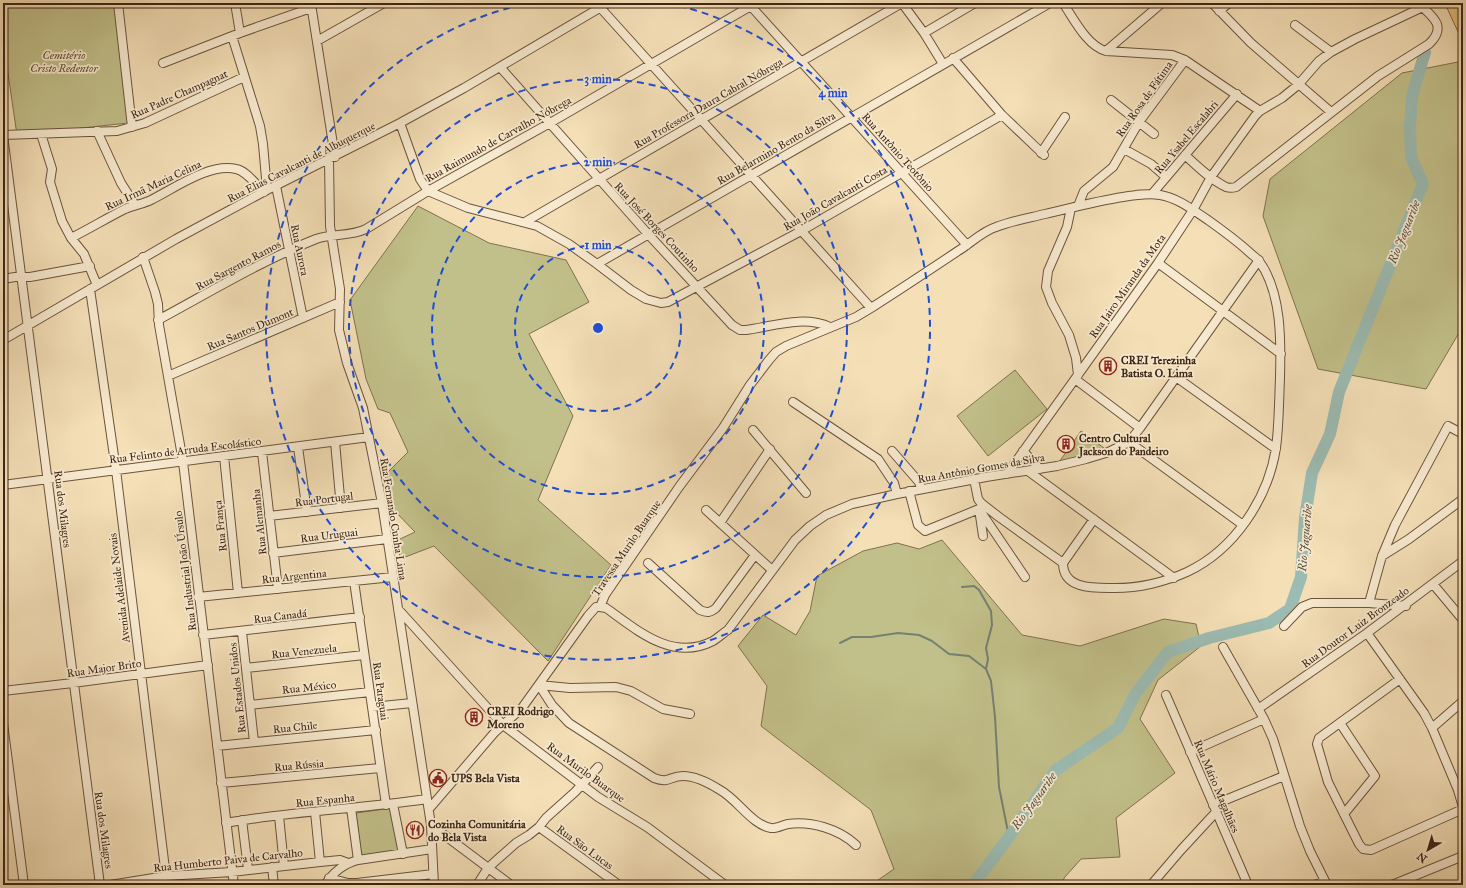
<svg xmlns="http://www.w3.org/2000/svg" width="1466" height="888" viewBox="0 0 1466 888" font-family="'IM FELL Great Primer',serif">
<rect width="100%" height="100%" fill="#f4dfb7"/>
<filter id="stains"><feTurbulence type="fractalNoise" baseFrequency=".005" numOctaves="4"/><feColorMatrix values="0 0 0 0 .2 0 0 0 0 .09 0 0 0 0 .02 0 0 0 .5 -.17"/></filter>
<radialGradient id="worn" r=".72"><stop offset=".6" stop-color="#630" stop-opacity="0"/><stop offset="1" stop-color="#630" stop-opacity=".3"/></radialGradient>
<path fill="#c2c08a" stroke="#80724f" d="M3 3H116L128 123 17 135 3 39Z
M1463 61V326L1426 389 1318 369 1263 216 1270 179 1402 73Z
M418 206 489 243 566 260 589 302 529 334 573 416 538 500 611 565 548 661 434 546 400 559 398 540 415 532 390 506 385 475 408 452 390 413 378 409 366 379 350 300Z
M1015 370 1047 409 988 456 957 416Z
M1081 431 1108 451 1057 465Z
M942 540 1022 635 1080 646 1164 619 1196 624 1201 646 1158 680 1140 719 1175 773 1116 818 1120 857 1081 859 1064 878 1063 885H871L894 869 871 810 761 726 767 686 738 646 763 615 796 635 810 611 817 576 863 551 897 543 919 549Z
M392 808 399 851 361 856 356 813Z"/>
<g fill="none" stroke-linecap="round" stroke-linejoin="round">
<path stroke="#768073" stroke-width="2" d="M962 587 974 586 979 590 991 611 992 625 986 648 988 659 986 669
M840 643 852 637H871L898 633 919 635 932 641 949 654 969 656 986 669 991 681 995 717 999 787 1009 837"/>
<path stroke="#9cbcb3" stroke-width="12" d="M973 885 1009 837 1056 770 1118 728 1136 693 1168 652 1209 638 1269 623 1290 609 1301 577 1305 518 1312 473 1330 434 1339 392 1423 184 1411 157 1410 127 1412 96 1425 52"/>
<defs>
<path id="minor" d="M118 3 132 127
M235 3 240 33
M748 3 967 245
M902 3 924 33 943 64
M1063 3C1074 19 1087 46 1106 51L1172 55 1185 60 1260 111
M1212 3 1251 43 1331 112
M311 4 335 157
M597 4 871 308
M1219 11 1229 3
M1295 25 1331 52
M924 33 975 3
M232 36 260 126 263 144 267 190
M317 41 384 3
M1106 51 1162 3
M953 58 1002 115 1044 155
M163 63 240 33 311 8
M500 67 648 234 732 325 740 330H746C774 326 804 315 830 327
M1111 100 1154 134
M400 123 420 179 428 191 468 208 537 226 569 244 597 264 631 290 646 299 661 303 668 302 801 231 1002 115
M97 131 121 183 135 205
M41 134 52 169 50 182 62 221 71 238 84 254 97 285
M3 135C37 385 66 635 100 885
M3 135 117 131 145 123 244 77
M1124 149 1151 164 1166 177
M1041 153 1065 117
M1185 155C1197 166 1211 180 1226 187 1229 188 1232 188 1236 187L1378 76 1429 44C1448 26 1432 16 1418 3
M329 159 330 226 340 289 339 330 347 363 363 408 382 503 431 825 434 885
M276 186 303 318
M1152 194 1237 94
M1078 206 1084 191 1113 167 1139 122 1185 60
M1071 208 1067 227 1048 271 1046 287 1052 303 1069 335 1076 358 1078 375
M525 222 902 3
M71 238C89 229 107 218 125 209 134 205 143 204 151 200 175 188 209 163 236 169 247 171 256 185 264 192
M143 257 155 292 158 304 159 325 183 462 234 885
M1158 263 1281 354
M597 264 1050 3
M3 279 15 277H30L90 266
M90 289 116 470 167 885
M158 320C210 292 261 261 316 239 332 233 349 237 366 229L428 191 550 123 756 3
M3 340 176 239 267 190 400 123 464 88 608 3
M168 376 340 302
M1176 377 1276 449
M1075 379 1140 428
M793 402 878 459 894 483 897 494
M753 430 806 493
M335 442 341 508
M1129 442 1243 525
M298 447 307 512
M892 451 919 482 921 489
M1023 451 1040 469
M262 452 278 589
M224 456 238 593
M1028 471 1174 578
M1007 474 1158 263 1193 210 1211 177 1255 116 1260 111 1282 98 1298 85 1319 61 1331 52 1355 39 1423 7
M974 479 978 499 981 503 999 517 1063 563
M3 485 369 437
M909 491 918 525 925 531 979 509 983 536
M706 510 772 570
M981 512 1025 577
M269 516 382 503
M720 523 770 449
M273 553 387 539
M1382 556 1409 539 1463 499
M648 563 700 610C707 613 710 613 716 608L755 555
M1063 563 1094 519
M354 581 386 805
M1433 584 1463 620
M198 597 393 577
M1369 603 1382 556 1395 525 1448 426 1463 434
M600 607 606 608C637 630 672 662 713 641 718 638 723 633 728 630L795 540 810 526 826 515 852 504 897 494 986 477 1057 466 1086 459 1106 453 1129 442 1140 428 1259 260
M398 609 503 725 598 797 647 827 725 885
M1284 626 1302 607 1312 603H1369L1406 606
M242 632 254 742
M1367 633 1424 713 1432 728 1458 790 1463 807
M203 635 360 617
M1223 647 1264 719 1273 739 1300 826 1310 851 1327 885
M246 668 364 655
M1400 679 1319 738 1317 744 1328 782 1359 844 1363 849 1371 850 1463 809
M539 685 552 705 569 723 654 778C670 784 669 776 683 776 696 776 709 783 720 790 737 799 752 825 771 828 776 829 783 825 788 824 812 821 839 829 856 845
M539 685 570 688 616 687 631 691 663 709 690 714
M3 691 73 683 208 665
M1166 695 1248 885
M250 705 370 692
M372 707 412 703
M1258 709 1367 633 1463 561
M3 723 24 885
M1340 723 1375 776 1344 814
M1432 728 1463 701
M217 746 376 730
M1190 752 1264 719
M221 783 380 768
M393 804 403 854
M1213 805 1284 776
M351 808 358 860
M429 809 495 732 522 708 588 616 596 607H600L605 595 679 487 723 428 750 385 769 360 776 352 786 346 856 317 871 308C901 289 931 269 961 249 972 242 983 231 996 227 1012 221 1029 218 1045 214 1071 208 1097 201 1123 197 1135 195 1147 193 1160 195 1178 198 1193 210 1208 220 1222 230 1236 240 1249 252 1252 255 1257 258 1259 261 1282 292 1281 342 1280 378 1279 401 1279 425 1276 448 1268 499 1234 550 1187 572 1165 582 1138 588 1115 588 1095 588 1063 590 1063 563
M315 812 320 862
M279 816 284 866
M242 820 248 869
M226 823C292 811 360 809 427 799
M431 825 511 885
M539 827 619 885
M272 867 274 885
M329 878 348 883H357L433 874
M110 885 166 876 232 872 320 862 340 860 348 863
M325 885C333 872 343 864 358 860L432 849
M477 885 488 868 499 858 516 843 529 835 539 827 546 818 575 792 598 767
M1151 885 1181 850 1216 812
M1315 885 1325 881
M1392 885 1463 856"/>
<path id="highway" d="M1451 3 1463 29
M1463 3V4"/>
</defs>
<use href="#minor" stroke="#6c543d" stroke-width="10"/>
<use href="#highway" stroke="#3e2514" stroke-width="12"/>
<use href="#minor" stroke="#f8ead0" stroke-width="8"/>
<use href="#highway" stroke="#eac07c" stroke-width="11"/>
</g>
<g fill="none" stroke="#1d4ed8" stroke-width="2" stroke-dasharray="7 5">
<circle cx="598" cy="328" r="83"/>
<circle cx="598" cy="328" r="166"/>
<circle cx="598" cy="328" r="249"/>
<path d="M667 3A332 332 0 1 1 529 3"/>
</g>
<defs>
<symbol id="building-ring" viewBox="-11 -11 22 22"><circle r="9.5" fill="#f8ead0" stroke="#8f2418" stroke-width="1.5"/><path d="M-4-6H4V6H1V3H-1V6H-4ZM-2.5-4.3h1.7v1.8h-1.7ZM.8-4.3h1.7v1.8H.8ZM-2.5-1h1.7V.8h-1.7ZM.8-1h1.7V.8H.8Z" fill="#8f2418"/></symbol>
<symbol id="civic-ring" viewBox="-11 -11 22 22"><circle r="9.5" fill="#f8ead0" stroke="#8f2418" stroke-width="1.5"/><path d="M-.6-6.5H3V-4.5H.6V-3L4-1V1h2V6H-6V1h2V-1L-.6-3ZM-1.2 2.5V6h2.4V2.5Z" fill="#8f2418"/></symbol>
<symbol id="restaurant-ring" viewBox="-11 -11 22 22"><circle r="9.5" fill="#f8ead0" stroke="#8f2418" stroke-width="1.5"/><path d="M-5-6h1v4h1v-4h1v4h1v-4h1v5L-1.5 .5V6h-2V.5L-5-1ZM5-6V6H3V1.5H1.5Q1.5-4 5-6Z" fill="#8f2418"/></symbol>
</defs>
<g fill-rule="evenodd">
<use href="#building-ring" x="1098" y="356" width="20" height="20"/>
<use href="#building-ring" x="1056" y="434" width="20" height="20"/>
<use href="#building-ring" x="464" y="707" width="20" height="20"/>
<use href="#civic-ring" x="428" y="768" width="20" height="20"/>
<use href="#restaurant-ring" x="405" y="820" width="20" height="20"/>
</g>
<g text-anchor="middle" stroke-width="3.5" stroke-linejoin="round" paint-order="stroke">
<g font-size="11" font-style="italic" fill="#5f4c32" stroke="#f8ead0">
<text x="64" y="59">Cemitério<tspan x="64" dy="13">Cristo Redentor</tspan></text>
</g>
<g font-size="11" fill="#3e2514" stroke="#f8ead0">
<text transform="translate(179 94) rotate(-24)" y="4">Rua Padre Champagnat</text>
<text transform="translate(1144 99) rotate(-55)" y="4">Rua Rosa de Fátima</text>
<text transform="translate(708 103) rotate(-30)" y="4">Rua Professora Daura Cabral Nóbrega</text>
<text transform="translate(1186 137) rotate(-50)" y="4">Rua Ysabel Escalabri</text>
<text transform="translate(498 139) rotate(-29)" y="4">Rua Raimundo de Carvalho Nóbrega</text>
<text transform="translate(776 148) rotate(-30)" y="4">Rua Belarmino Bento da Silva</text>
<text transform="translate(898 152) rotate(48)" y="4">Rua Antônio Teotônio</text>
<text transform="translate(301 162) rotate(-27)" y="4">Rua Elias Cavalcanti de Albuquerque</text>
<text transform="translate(153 185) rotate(-25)" y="4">Rua Irmã Maria Celina</text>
<text transform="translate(835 198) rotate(-30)" y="4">Rua João Cavalcanti Costa</text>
<text transform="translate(657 227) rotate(47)" y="4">Rua José Borges Coutinho</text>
<text transform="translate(300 250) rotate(78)" y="4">Rua Aurora</text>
<text transform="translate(238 265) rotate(-28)" y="4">Rua Sargento Ramos</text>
<text transform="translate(1127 286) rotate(-55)" y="4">Rua Jairo Miranda da Mota</text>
<text transform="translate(250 329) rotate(-23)" y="4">Rua Santos Dumont</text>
<text transform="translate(185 450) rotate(-7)" y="4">Rua Felinto de Arruda Escolástico</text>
<text transform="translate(981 468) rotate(-10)" y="4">Rua Antônio Gomes da Silva</text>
<text transform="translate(324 499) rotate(-7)" y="4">Rua Portugal</text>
<text transform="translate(63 509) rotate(83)" y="4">Rua dos Milagres</text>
<text transform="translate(394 519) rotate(81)" y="4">Rua Fernando Cunha Lima</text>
<text transform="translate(259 522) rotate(-96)" y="4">Rua Alemanha</text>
<text transform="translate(220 526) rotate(-96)" y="4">Rua França</text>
<text transform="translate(329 535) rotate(-7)" y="4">Rua Uruguai</text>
<text transform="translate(626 548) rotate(-56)" y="4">Travessa Murilo Buarque</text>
<text transform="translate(185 571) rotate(-97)" y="4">Rua Industrial João Úrsulo</text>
<text transform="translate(294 576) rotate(-6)" y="4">Rua Argentina</text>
<text transform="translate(119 588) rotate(-97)" y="4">Avenida Adelaide Novais</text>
<text transform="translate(280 616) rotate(-7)" y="4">Rua Canadá</text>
<text transform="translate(1355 627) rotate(-36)" y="4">Rua Doutor Luiz Bronzeado</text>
<text transform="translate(304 651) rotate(-6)" y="4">Rua Venezuela</text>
<text transform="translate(104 668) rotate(-8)" y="4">Rua Major Brito</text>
<text transform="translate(309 687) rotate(-6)" y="4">Rua México</text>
<text transform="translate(237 688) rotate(-96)" y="4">Rua Estados Unidos</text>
<text transform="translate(381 691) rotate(82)" y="4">Rua Paraguai</text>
<text transform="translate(295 727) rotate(-6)" y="4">Rua Chile</text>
<text transform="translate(299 765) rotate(-5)" y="4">Rua Rússia</text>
<text transform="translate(586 772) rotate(36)" y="4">Rua Murilo Buarque</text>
<text transform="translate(1217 786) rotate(67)" y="4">Rua Mário Magalhães</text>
<text transform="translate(325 800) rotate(-6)" y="4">Rua Espanha</text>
<text transform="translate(104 830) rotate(82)" y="4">Rua dos Milagres</text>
<text transform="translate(585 847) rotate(36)" y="4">Rua São Lucas</text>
<text transform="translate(228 860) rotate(-6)" y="4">Rua Humberto Paiva de Carvalho</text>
</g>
<g font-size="11" font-weight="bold" fill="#3e2514" stroke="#f8ead0" text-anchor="start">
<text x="1121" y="364">CREI Terezinha<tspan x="1121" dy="13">Batista O. Lima</tspan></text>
<text x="1079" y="442">Centro Cultural<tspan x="1079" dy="13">Jackson do Pandeiro</tspan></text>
<text x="487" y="715">CREI Rodrigo<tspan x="487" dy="13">Moreno</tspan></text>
<text x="451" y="782">UPS Bela Vista</text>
<text x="428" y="828">Cozinha Comunitária<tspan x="428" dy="13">do Bela Vista</tspan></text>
</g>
<g font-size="12" font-style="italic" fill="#564b3c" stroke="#f8ead0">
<text transform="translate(1404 232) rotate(-68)" y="4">Rio Jaguaribe</text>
<text transform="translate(1305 538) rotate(-85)" y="4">Rio Jaguaribe</text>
<text transform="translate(1034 801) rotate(-54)" y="4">Rio Jaguaribe</text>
</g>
</g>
<circle cx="598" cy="328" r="6" fill="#1d4ed8" stroke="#f8ead0" stroke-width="2"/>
<g font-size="12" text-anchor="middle" font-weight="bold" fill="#1d4ed8" stroke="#f8ead0" stroke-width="3.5" stroke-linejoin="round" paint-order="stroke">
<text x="598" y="83">3 min</text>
<text x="833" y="97">4 min</text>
<text x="598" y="166">2 min</text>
<text x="598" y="249">1 min</text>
</g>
<rect width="1466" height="888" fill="none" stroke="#f4dfb7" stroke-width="16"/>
<rect x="4" y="4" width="1458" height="880" fill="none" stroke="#3e2514" stroke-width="2"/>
<rect x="8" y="8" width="1450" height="872" fill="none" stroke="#3e2514"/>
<g transform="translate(1428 850) rotate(218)" stroke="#f8ead0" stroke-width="3" paint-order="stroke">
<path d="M0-3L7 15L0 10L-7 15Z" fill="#3e2514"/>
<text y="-6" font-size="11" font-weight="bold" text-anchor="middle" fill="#3e2514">N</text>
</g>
<rect width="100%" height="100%" filter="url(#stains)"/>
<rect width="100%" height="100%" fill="url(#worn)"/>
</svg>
